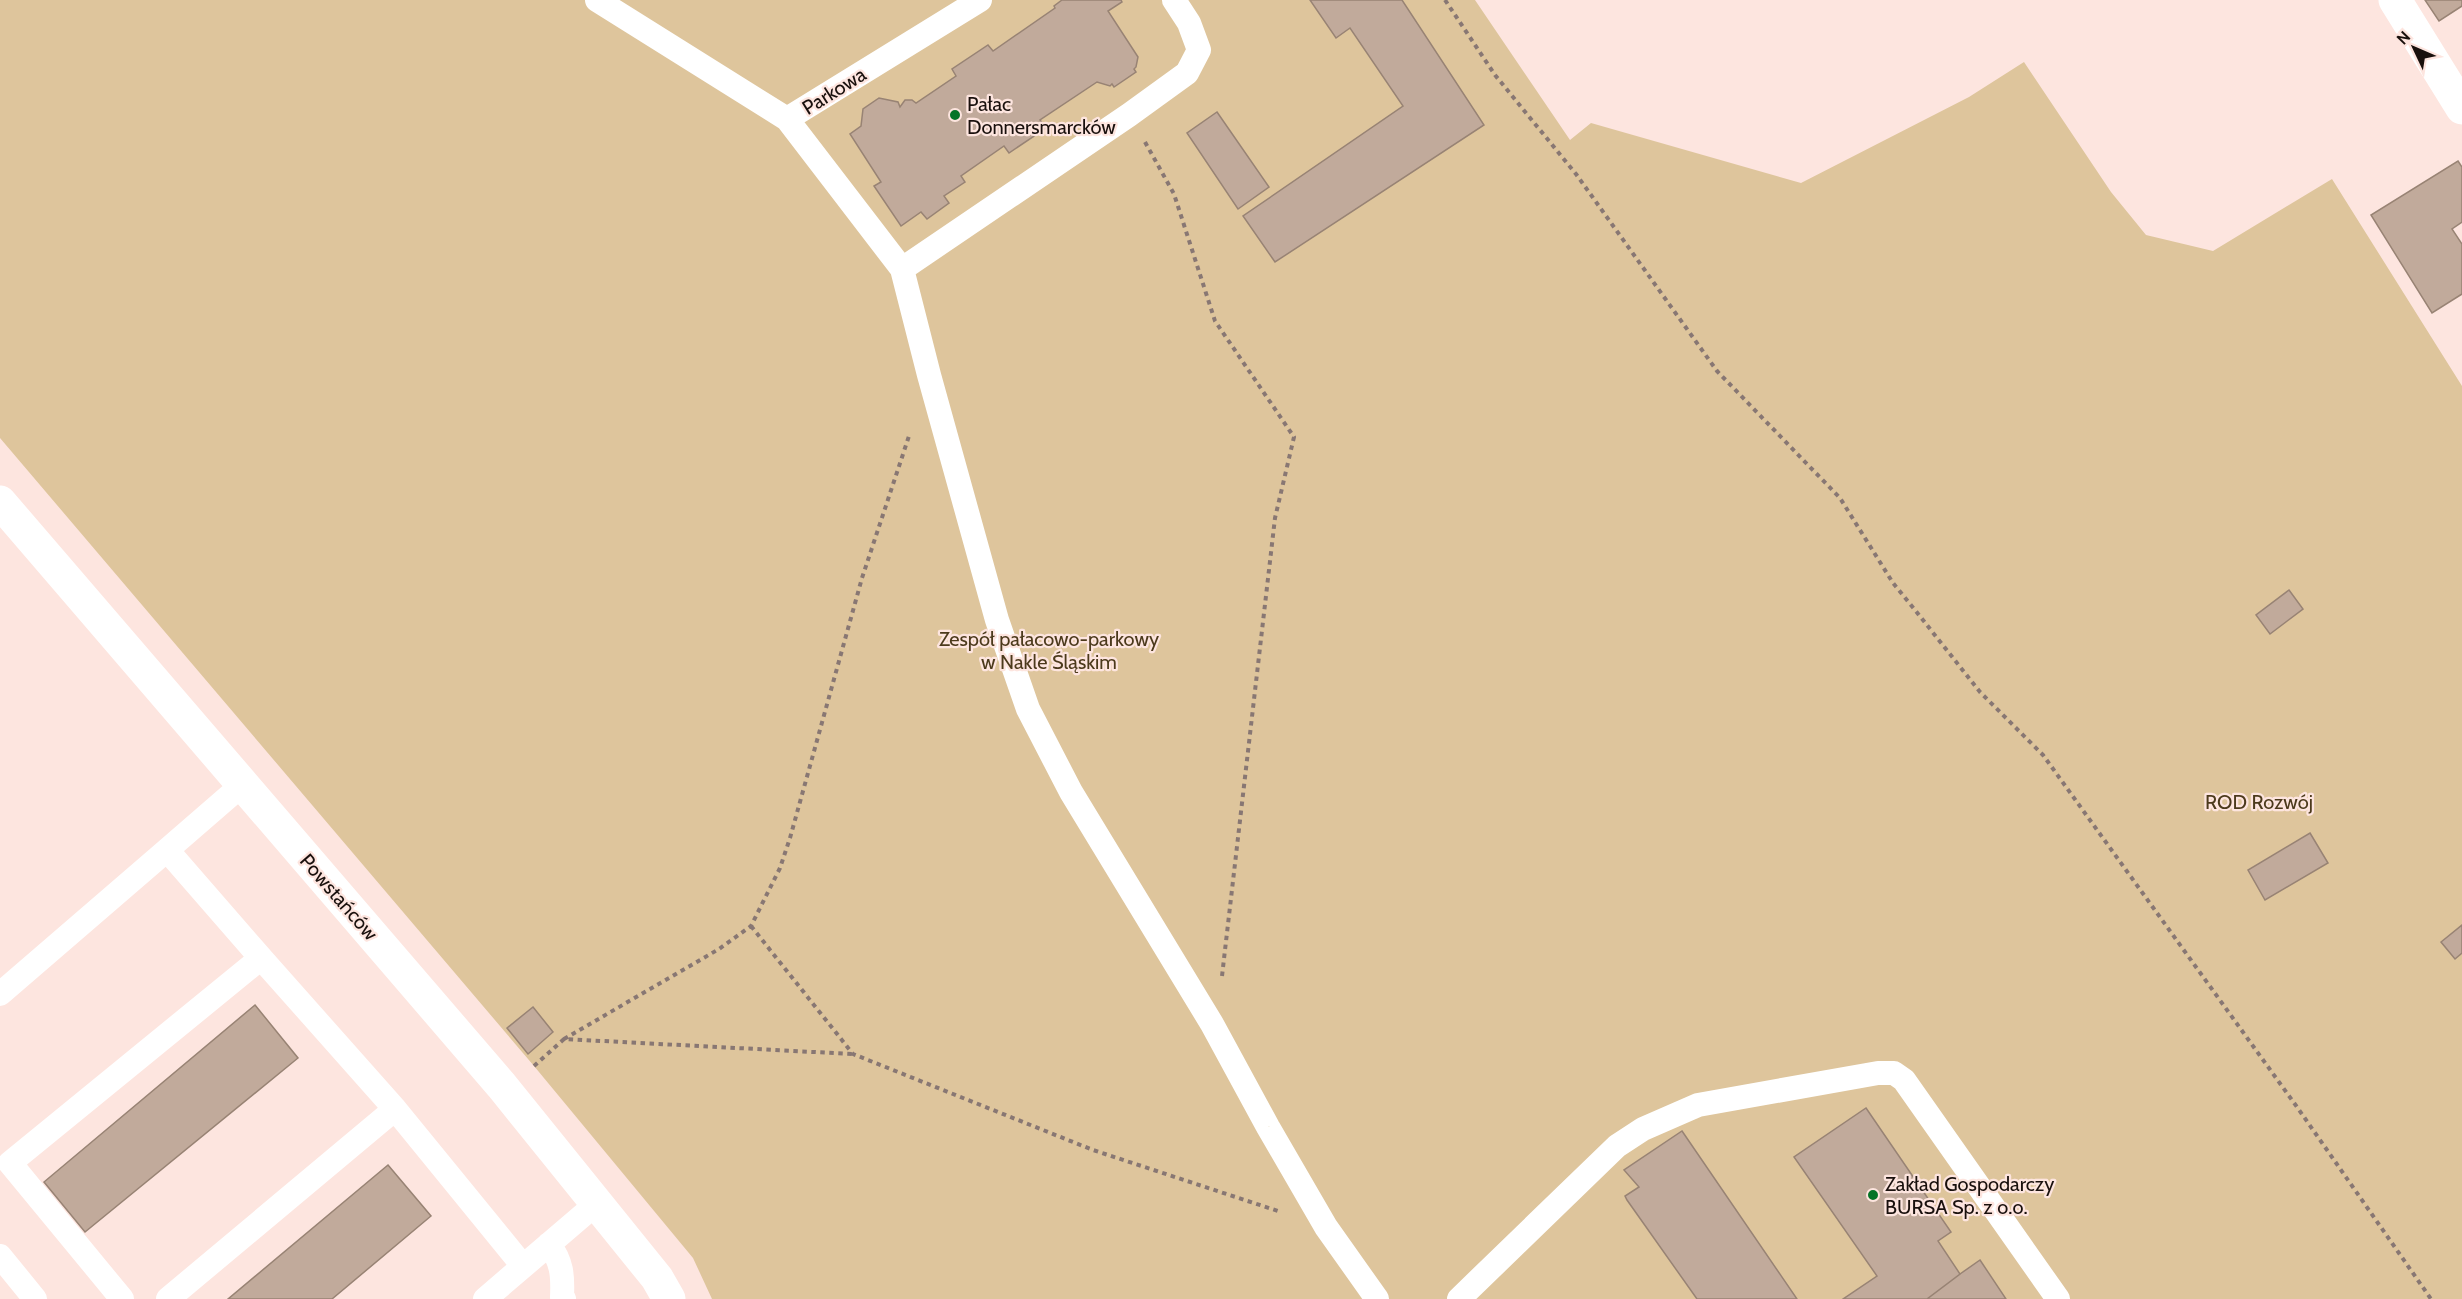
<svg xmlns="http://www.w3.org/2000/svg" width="2462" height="1299" viewBox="0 0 2462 1299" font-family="Cabin,sans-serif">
<rect width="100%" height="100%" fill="#fde5df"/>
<path fill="#dec59c" d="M0 0H1475L1570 140 1591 123 1801 183 1969 97 2024 62 2111 192 2146 235 2213 251 2332 179 2462 386V1299H712L693 1258 534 1066 0 438Z"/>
<path fill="#c1aa9b" stroke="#988374" stroke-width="1.5" d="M1062 0H1121L1122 2 1108 11 1138 57 1136 67 1134 69 1136 72 1114 87 1112 84 1110 86 1097 82 1040 120 1046 128 1009 153 1004 146 961 176 965 182 944 196 949 203 927 219 921 212 901 226 874 186 881 182 850 134 861 126 863 109 879 98 898 102 900 107 905 100H912L916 103 956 76 952 69 988 45 993 51 1055 8 1054 6Z
M1310 0H1402L1484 125 1275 262 1243 216 1403 106 1350 28 1336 38Z
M2425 0H2462V6L2439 21Z
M1217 112 1269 187 1238 209 1187 133Z
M2458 161 2462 167V222L2452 229 2462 244V294L2432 313 2371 215Z
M2289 590 2303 609 2270 634 2256 615Z
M2310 833 2328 863 2265 900 2248 870Z
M2462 925V953L2455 959 2441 942Z
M255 1005 298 1058 85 1232 44 1182Z
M533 1007 553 1032 528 1054 507 1028Z
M1866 1108 1951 1232 1938 1241 1960 1274 1927 1299H1843L1877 1276 1794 1157Z
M1682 1131 1797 1299H1697L1627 1200 1625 1196 1639 1187 1624 1170Z
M388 1165 431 1216 332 1299H228Z
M1980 1260 2006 1299H1927L1960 1274Z"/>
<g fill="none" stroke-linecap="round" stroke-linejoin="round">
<path stroke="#887773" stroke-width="4" stroke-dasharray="4.5 4.5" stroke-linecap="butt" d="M1445 0 1495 75 1576 174 1717 371 1840 498 1893 583 1915 610 1980 692 2043 755 2297 1107 2431 1299
M1145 142 1174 194 1215 321 1294 437 1275 518 1222 976
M751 926 853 1054 1093 1150 1278 1211
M564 1039 719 949 751 926 780 868 790 838 862 578 910 433
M534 1066 564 1039 852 1054"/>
<path stroke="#fff" stroke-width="24" d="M597 0 787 119 902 269 929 375 997 620 1028 709 1071 792 1212 1024 1268 1127 1326 1227 1377 1299
M787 119 980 0
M902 269 1129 115 1187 73 1199 50 1189 23 1174 0
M167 850 242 785
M0 994 167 850 261 958
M549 1244C562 1262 563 1275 562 1297L564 1299
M0 1256 35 1299
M122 1299 10 1163 261 958 395 1109
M168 1299 395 1109 523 1266
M485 1299 596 1204
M1459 1299 1617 1146 1643 1129 1698 1105 1878 1073H1894L1904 1080 2058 1299"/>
<path stroke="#fff" stroke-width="33" d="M2395 0 2462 108
M0 502 502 1086 657 1278 669 1299"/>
</g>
<g fill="#057427" stroke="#fde5df" stroke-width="2">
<circle cx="955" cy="115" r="6"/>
<circle cx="1873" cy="1195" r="6"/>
</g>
<g text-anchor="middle" stroke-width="4.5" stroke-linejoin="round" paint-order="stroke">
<g font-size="20" fill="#19100d" stroke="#fde5df">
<text transform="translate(834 91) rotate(-32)" y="7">Parkowa</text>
<text transform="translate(339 897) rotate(49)" y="7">Powstańców</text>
</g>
<g font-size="20" fill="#19100d" stroke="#fde5df" text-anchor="start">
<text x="967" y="111">Pałac<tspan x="967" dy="23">Donnersmarcków</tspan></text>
<text x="1885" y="1191">Zakład Gospodarczy<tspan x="1885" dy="23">BURSA Sp. z o.o.</tspan></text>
</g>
<g font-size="20" fill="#4c3a1c" stroke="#fde5df">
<text x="1049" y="646">Zespół pałacowo-parkowy<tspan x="1049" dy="23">w Nakle Śląskim</tspan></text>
<text x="2259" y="809">ROD Rozwój</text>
</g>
</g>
<g transform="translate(2414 48) rotate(314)" stroke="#fde5df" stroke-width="4.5" paint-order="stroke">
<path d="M0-4.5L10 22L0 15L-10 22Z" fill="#19100d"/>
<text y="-9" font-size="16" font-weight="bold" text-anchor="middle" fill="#19100d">N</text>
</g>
</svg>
